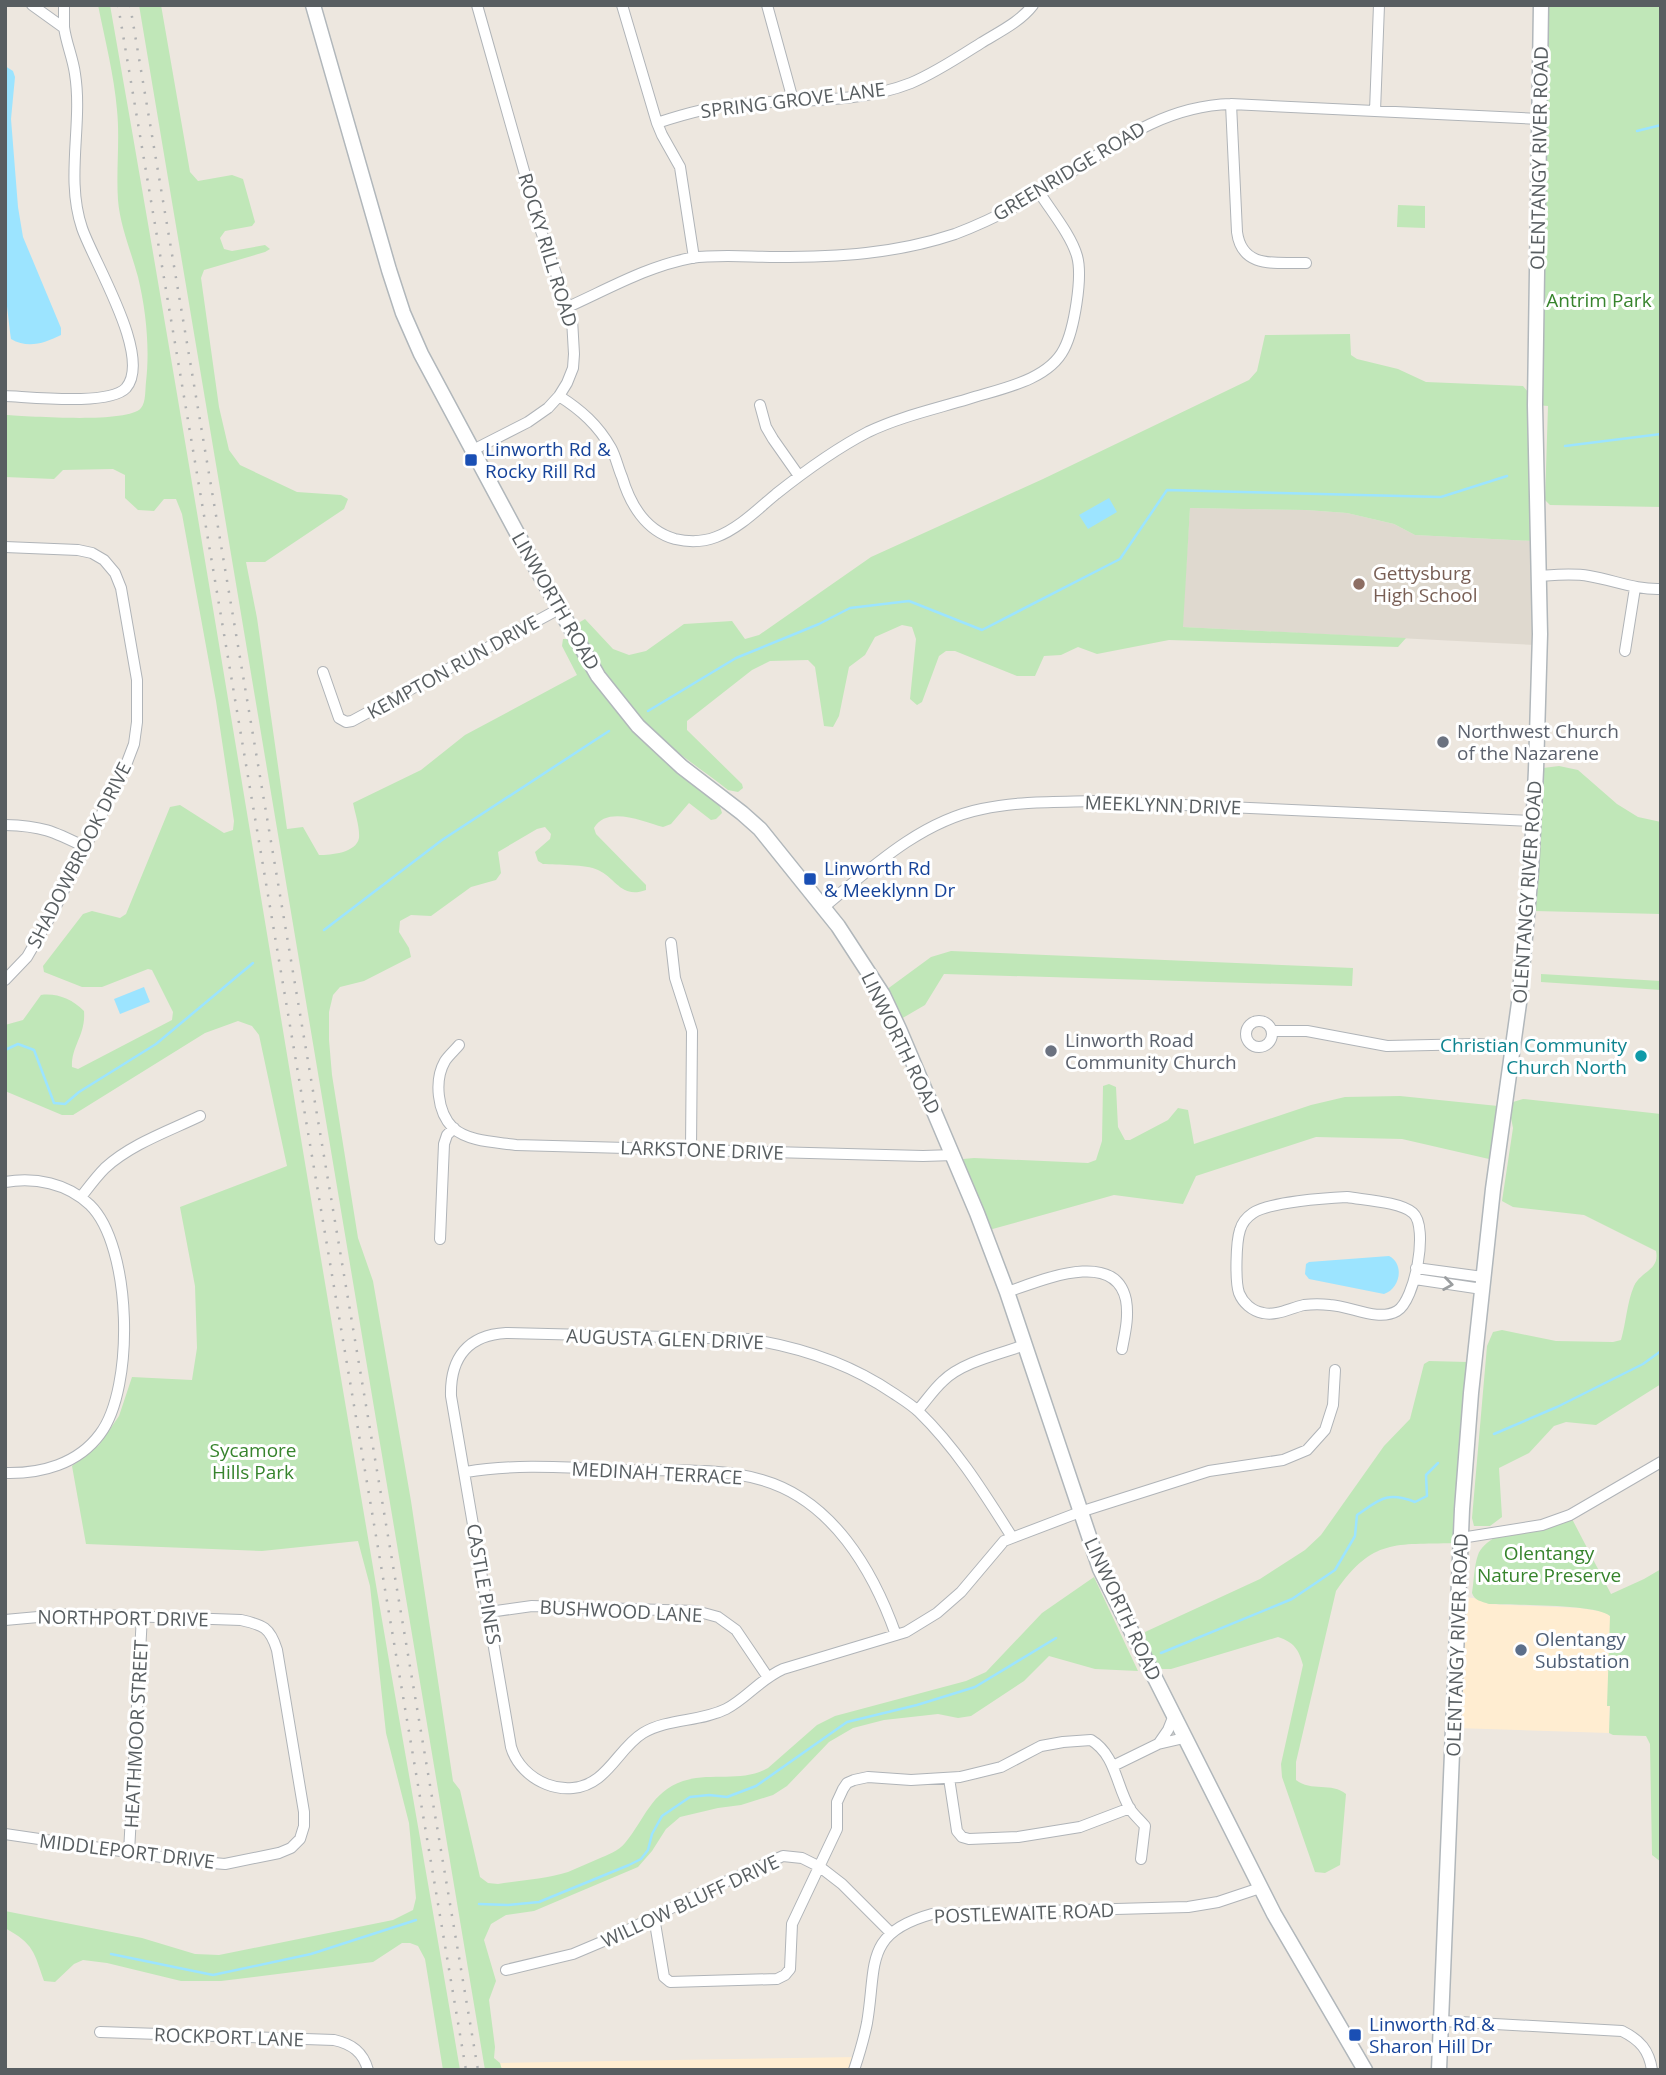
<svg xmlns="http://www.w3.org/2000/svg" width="1666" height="2075" viewBox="0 0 1666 2075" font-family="'Open Sans',sans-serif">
<rect width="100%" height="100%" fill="#ede7df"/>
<path fill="#ffedd1" d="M1460 1597 1474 1598 1489 1604 1580 1608 1605 1612 1612 1618 1609 1733 1455 1728Z
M858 2057 853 2070H502L500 2063Z"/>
<path fill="#dfd9cf" d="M1190 508 1306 510 1347 513 1394 524 1415 535 1533 541 1535 645 1182 627Z"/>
<path fill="#c0e7b8" d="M98 5H110C199 510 279 1015 365 1520 396 1704 429 1886 460 2070H443L425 1959 418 1946 410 1943H402L373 1962 221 1981H181L107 1963 83 1960 74 1964 55 1982 44 1981C34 1952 34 1944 5 1928V1911L142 1938 195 1954 219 1955 393 1920 413 1910 416 1898 409 1823 386 1733 370 1586 358 1541 262 1551 86 1544 72 1466 99 1445 119 1416 132 1377 192 1380 197 1348 195 1286 180 1207 287 1166 259 1035 252 1026 238 1021 205 1033 73 1115H62L5 1091V1025L23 1020 41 995C57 993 72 999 84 1011 86 1035 71 1046 72 1067L78 1069 172 1020 173 1012 152 970 148 969 102 987H82L44 972 43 966 83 914 92 911 120 918 126 914 170 807 180 805 224 833 233 830 234 821 216 701 182 514 176 499H164L154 511 138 510 125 498V475L113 469 63 470 54 479 5 477V415C29 416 128 424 141 408 146 402 145 390 146 382 150 348 146 310 138 277 131 251 120 226 118 200 116 170 120 139 117 110 114 75 105 40 98 5Z
M139 5H161L190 172 198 181 232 175 243 179 255 222 252 226 225 231 220 238 224 249 232 251 265 245 270 249 265 252 204 270 201 278 219 407 229 450 240 465 297 492 341 495 348 499 344 509 265 562H246L257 618 287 829 303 827 319 855C331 855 356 853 359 838 360 828 355 813 353 803L421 770 465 735 577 675 562 646 563 639H569C599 687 630 735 675 770 685 778 711 794 718 803 719 804 722 812 722 813L716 819 711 820 689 803 671 824 663 827C644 822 607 805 594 828L596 834 646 885V890C621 899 617 879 598 870 586 864 557 865 543 864L538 861 535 852 550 839 551 834 545 827 537 829 498 852 501 873 496 880 471 887 431 916 411 915 400 921 399 932 409 948 411 957 364 981 340 987 333 995 329 1012V1040L332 1075 358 1238 373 1281 411 1501 453 1781 460 1790 480 1877 488 1883 498 1884C521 1880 546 1879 568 1872 578 1868 588 1863 598 1859 607 1855 619 1851 625 1843 645 1819 651 1792 683 1781 711 1772 742 1783 768 1768L817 1725 835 1716 966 1681 986 1672 1042 1613 1094 1577 1138 1671 1095 1669 1049 1656 1024 1681 971 1716 958 1718 938 1714 884 1720 853 1728 829 1742 787 1786 773 1795 741 1805 718 1808 680 1817 666 1829 652 1851 638 1867 534 1911 506 1915 491 1924 484 1940 496 1981 489 2000 495 2047 494 2058 500 2063 502 2070H485Z
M1541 5H1661V507L1550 505 1545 500 1548 406 1535 405Z
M1398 205 1425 206V228L1397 227Z
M1350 334 1351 355 1357 359 1398 369 1426 382 1523 386 1529 393 1533 541 1415 535 1394 524 1347 513 1306 510 1190 508 1183 627 1406 638 1398 647 1169 640 1097 654 1078 647 1061 655 1044 656 1035 676H1017L955 651H946L939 656 922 702 917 705 910 699 916 639 912 627 902 625 875 637 865 655 849 667 839 716 833 727 824 726 815 667 808 660 770 661 752 670 687 721V730L742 784 743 788 738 792 728 790C705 772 681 756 659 737 624 707 599 664 575 625L585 619 613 649 629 655 646 651 684 624 732 621 745 639 759 635 871 557 1043 479 1249 380 1257 371 1265 335Z
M1559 766 1578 770 1617 804 1638 817 1661 822V914L1534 911 1543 768Z
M951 951 1353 968 1352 986 944 974 925 1005 901 1019 886 990 931 957Z
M1541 974 1661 981V990L1541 982Z
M1109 1084 1116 1087 1118 1127 1125 1140H1130L1168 1120 1178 1108 1188 1110 1194 1144 1311 1105 1345 1097 1400 1096 1498 1106 1489 1159 1402 1139 1316 1137 1196 1176 1183 1204 1114 1195 989 1230 963 1159 974 1158 1088 1163 1096 1160 1102 1141 1103 1086Z
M1523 1099 1661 1114V1384L1596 1425 1566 1422 1554 1426 1529 1453 1499 1468 1502 1517 1490 1526H1474L1472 1518 1487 1346 1493 1332 1502 1330 1556 1341 1613 1342 1621 1340C1626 1323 1627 1302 1634 1286 1641 1271 1660 1270 1656 1251L1584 1215 1513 1207 1502 1201 1513 1128 1511 1118 1513 1102Z
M1429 1361 1468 1362 1454 1543C1395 1545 1373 1538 1336 1591L1296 1762V1780C1311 1792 1332 1782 1346 1794L1340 1865 1325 1873 1315 1872 1282 1777 1281 1764 1303 1665C1299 1650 1294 1642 1278 1637L1171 1669H1159L1146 1642 1145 1632 1260 1579 1305 1550 1321 1535 1384 1446 1410 1419 1424 1364Z
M1570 1515 1611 1594 1644 1579 1661 1569V1862L1652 1855 1650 1744 1646 1736 1613 1735 1609 1733 1610 1706H1607L1610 1616C1597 1604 1511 1605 1489 1604 1481 1601 1475 1601 1472 1593 1474 1581 1474 1566 1478 1555 1487 1530 1546 1521 1570 1515Z"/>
<path fill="#9ce4ff" d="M5 66 13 71 15 77 11 119 18 207 23 237 61 328V335C45 343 28 349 11 339L10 332 5 289Z
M1109 498 1117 512 1088 529 1079 515Z
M144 987 150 1002 120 1014 114 999Z
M1389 1256C1405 1264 1400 1289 1384 1294L1309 1279 1305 1274 1306 1264 1309 1262Z"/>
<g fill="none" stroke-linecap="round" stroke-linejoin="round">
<path stroke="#9ce4ff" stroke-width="2.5" d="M1637 131 1661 125
M1565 446 1661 434
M648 711 736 658 819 624 850 608 909 601 982 630 1120 559 1167 490 1441 497 1507 476
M324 930 442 840 609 731
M5 1050 18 1044 34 1050 54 1103 65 1104 79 1092 156 1044 253 963
M1494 1434 1557 1407 1643 1364 1661 1351
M1161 1653 1292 1599 1335 1570 1355 1536 1357 1515C1380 1499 1387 1491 1415 1502L1427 1496 1426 1475 1438 1463
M479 1904 508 1905 539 1902 629 1865 641 1859 648 1850 652 1834 662 1816 690 1797 709 1795 727 1797 756 1786 847 1722 917 1705 975 1687 1056 1638
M111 1954 213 1975 311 1954 416 1920"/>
<defs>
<path id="street" d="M32 5 64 28
M622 5 657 123 662 135 680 167 694 258
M767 5 793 100
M1231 104 1237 232C1242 270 1277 262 1306 263
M1375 111 1379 5
M657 123C684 114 712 106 741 104 796 99 858 104 911 83 935 73 959 57 981 43 999 32 1020 22 1033 5
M568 307C608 289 648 266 691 258 719 254 749 257 776 257 838 257 895 254 955 234 984 223 1014 208 1041 192 1103 154 1154 106 1231 104L1540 119
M5 396C31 397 109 406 126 388 153 357 93 261 82 228 65 178 83 124 75 74 73 58 66 43 64 27 64 20 64 12 64 5
M559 396C581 410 598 425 611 448 616 457 618 468 622 477 630 504 646 531 675 539 688 542 703 542 716 537 738 529 758 509 776 494 805 471 835 449 868 432 899 417 935 409 968 399 999 389 1048 381 1064 349 1074 330 1083 277 1077 256 1071 235 1051 211 1039 192
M760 405 766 427 773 439 799 476
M473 450 528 422 548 408 559 396 567 383 573 368 574 354 572 319 541 231 477 5
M5 547 78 550 92 553 104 560 115 573 121 588 137 680V722L134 744 126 765 53 912 27 957 5 980
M1538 576C1555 575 1572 573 1589 576 1614 580 1635 590 1661 589
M1625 651 1635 588
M323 672 339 718 346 722 352 721 559 609
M5 825C42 826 53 831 85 847
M824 907C871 868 921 821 982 809 1019 801 1057 802 1095 801L1533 821
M671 943 675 978 692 1031 691 1149
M1246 1034a13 13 0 1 1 26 0a13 13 0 1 1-26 0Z
M1272 1031H1307L1387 1046 1476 1044 1512 1046
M459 1045C455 1050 449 1055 445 1061 434 1080 437 1112 453 1128 469 1142 496 1142 516 1145L923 1156 954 1155
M5 1182C35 1177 67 1183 90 1205 132 1246 135 1388 100 1434 78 1464 41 1474 5 1473
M81 1197C88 1188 96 1177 105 1168 131 1144 169 1131 200 1116
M1347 1197C1364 1200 1401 1202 1413 1213 1429 1227 1415 1301 1397 1311 1378 1322 1351 1306 1330 1305 1322 1304 1312 1304 1304 1305 1290 1308 1277 1316 1263 1313 1252 1311 1243 1303 1239 1293 1235 1281 1236 1242 1240 1230 1242 1223 1247 1217 1253 1213 1270 1202 1325 1198 1347 1197Z
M440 1239 444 1144 447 1135 454 1128
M1416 1268 1483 1277
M1415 1279 1482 1289
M1007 1292C1038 1282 1115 1247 1126 1300 1129 1317 1125 1333 1122 1349
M918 1410C926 1401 934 1389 943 1381 962 1362 1000 1354 1025 1345
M466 1472C518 1463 572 1468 625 1470 669 1471 718 1467 762 1480 832 1500 873 1570 896 1635
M1012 1537C984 1493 957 1449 919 1412 912 1405 902 1399 893 1393 849 1363 800 1347 748 1339L506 1333C468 1335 450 1358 451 1396L511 1747C521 1781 567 1802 598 1778 615 1765 625 1744 643 1733 668 1718 700 1722 726 1709 747 1698 759 1680 783 1669L906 1632 937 1613 961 1592 1004 1541 1080 1512 1209 1471 1283 1460 1307 1450 1325 1430 1333 1405 1335 1370
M1461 1538 1542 1525 1570 1515 1661 1462
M489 1612 532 1606 696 1611 718 1617 736 1630 767 1676
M5 1620 71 1614 241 1620C263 1625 270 1627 277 1650L304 1812V1826L300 1839 291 1848 279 1853 225 1864 189 1861 5 1834
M1159 1743 1168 1730 1174 1715
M1113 1766 1158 1744 1184 1738
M949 1778 957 1831 962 1837 969 1839 1018 1837 1080 1827 1130 1808
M129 1852 142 1616
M654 1917 664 1977 670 1982 777 1979 785 1975 790 1969 792 1924 837 1829V1802L843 1789 847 1783 854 1780 868 1777 911 1780 960 1777 1001 1767 1041 1746 1063 1742 1091 1740C1116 1755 1116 1786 1130 1809 1134 1815 1140 1820 1145 1826L1141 1859
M506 1970 573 1954 618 1935 705 1891 783 1856 802 1858 820 1867 842 1884 891 1933
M1442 2021 1622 2031C1640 2040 1649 2050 1652 2070
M100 2032 334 2040C352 2044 363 2052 368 2070
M854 2070C859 2055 864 2038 867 2023 877 1965 863 1933 932 1914L1188 1907 1218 1902 1260 1888"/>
<path id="secondary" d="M313 5 389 270 403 313 421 354 532 561 598 676 638 726 682 767 742 813 760 829 838 926 883 995 899 1029 977 1213 1007 1292 1100 1569 1274 1914 1365 2070
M1439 2070 1462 1509 1471 1393 1493 1189 1519 1003 1531 871 1536 770 1540 634 1535 405 1541 5"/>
</defs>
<use href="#street" stroke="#b0b4b8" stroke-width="12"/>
<use href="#secondary" stroke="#b1b7bb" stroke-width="17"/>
<use href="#street" stroke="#fff" stroke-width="10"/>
<use href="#secondary" stroke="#fff" stroke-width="14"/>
<path stroke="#afb0b1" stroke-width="2.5" stroke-dasharray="2 9" stroke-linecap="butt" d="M118 5 466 2070
M130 5 478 2070"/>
</g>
<defs><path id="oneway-chevron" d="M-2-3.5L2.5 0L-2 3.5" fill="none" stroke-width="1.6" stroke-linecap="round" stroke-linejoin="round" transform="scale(1.75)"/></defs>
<use stroke="#9b9ea0" href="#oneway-chevron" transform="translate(1448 1284) rotate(8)"/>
<g fill="#1a4fb4" stroke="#fff" stroke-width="2.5">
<rect x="464" y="453" width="14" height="14" rx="3.5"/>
<rect x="803" y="872" width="14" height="14" rx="3.5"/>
<rect x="1348" y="2028" width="14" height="14" rx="3.5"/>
</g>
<circle fill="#8d6e63" stroke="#fff" stroke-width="2.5" cx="1359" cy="584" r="7"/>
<g fill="#6b7280" stroke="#fff" stroke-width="2.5">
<circle cx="1443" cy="742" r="7"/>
<circle cx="1051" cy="1051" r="7"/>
</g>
<circle fill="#0f9aa8" stroke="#fff" stroke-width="2.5" cx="1641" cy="1056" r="7"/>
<circle fill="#5c6f8a" stroke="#fff" stroke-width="2.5" cx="1521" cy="1650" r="7"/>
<g text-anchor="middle" stroke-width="6" stroke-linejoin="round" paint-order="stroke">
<g font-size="19" fill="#585e61" stroke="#fff">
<text transform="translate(793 100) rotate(-7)" y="7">SPRING GROVE LANE</text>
<text transform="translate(1539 158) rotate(-89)" y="7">OLENTANGY RIVER ROAD</text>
<text transform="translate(1069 171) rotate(-31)" y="7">GREENRIDGE ROAD</text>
<text transform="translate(548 250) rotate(73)" y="7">ROCKY RILL ROAD</text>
<text transform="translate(556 601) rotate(60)" y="7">LINWORTH ROAD</text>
<text transform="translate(453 667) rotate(-29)" y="7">KEMPTON RUN DRIVE</text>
<text transform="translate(1163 805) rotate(2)" y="7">MEEKLYNN DRIVE</text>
<text transform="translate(79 855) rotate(-63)" y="7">SHADOWBROOK DRIVE</text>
<text transform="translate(1527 892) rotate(-86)" y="7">OLENTANGY RIVER ROAD</text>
<text transform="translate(901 1043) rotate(64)" y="7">LINWORTH ROAD</text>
<text transform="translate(702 1150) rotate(2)" y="7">LARKSTONE DRIVE</text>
<text transform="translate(665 1339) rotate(2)" y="7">AUGUSTA GLEN DRIVE</text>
<text transform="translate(657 1473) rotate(3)" y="7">MEDINAH TERRACE</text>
<text transform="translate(484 1584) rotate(80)" y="7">CASTLE PINES</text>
<text transform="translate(1123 1609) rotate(65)" y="7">LINWORTH ROAD</text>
<text transform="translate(621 1611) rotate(3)" y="7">BUSHWOOD LANE</text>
<text transform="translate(123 1618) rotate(1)" y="7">NORTHPORT DRIVE</text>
<text transform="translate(1457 1645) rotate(-88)" y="7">OLENTANGY RIVER ROAD</text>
<text transform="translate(136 1734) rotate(-87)" y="7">HEATHMOOR STREET</text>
<text transform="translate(127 1851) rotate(7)" y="7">MIDDLEPORT DRIVE</text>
<text transform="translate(690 1901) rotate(-25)" y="7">WILLOW BLUFF DRIVE</text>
<text transform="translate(1024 1913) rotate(-2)" y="7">POSTLEWAITE ROAD</text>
<text transform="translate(229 2037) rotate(2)" y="7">ROCKPORT LANE</text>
</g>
<g font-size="19" fill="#37842d" stroke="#fff">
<text x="1599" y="307">Antrim Park</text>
<text x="253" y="1457">Sycamore<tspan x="253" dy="22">Hills Park</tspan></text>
<text x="1549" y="1560">Olentangy<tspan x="1549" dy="22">Nature Preserve</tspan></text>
</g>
<g font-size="19" fill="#164399" stroke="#fff" text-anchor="start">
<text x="485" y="456">Linworth Rd &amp;<tspan x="485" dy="22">Rocky Rill Rd</tspan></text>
<text x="824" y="875">Linworth Rd<tspan x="824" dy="22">&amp; Meeklynn Dr</tspan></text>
<text x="1369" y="2031">Linworth Rd &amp;<tspan x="1369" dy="22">Sharon Hill Dr</tspan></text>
</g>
<g font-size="19" fill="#785e54" stroke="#fff" text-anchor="start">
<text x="1373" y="580">Gettysburg<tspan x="1373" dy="22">High School</tspan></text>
</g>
<g font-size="19" fill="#5b616d" stroke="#fff" text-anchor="start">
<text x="1457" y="738">Northwest Church<tspan x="1457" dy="22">of the Nazarene</tspan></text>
<text x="1065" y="1047">Linworth Road<tspan x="1065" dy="22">Community Church</tspan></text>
</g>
<g font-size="19" fill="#0d838f" stroke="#fff" text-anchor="end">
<text x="1627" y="1052">Christian Community<tspan x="1627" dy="22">Church North</tspan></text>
</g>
<g font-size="19" fill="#4e5e75" stroke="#fff" text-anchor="start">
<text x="1535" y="1646">Olentangy<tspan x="1535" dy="22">Substation</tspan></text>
</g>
</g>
<rect width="1666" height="2075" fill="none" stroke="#585e61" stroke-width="14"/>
</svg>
